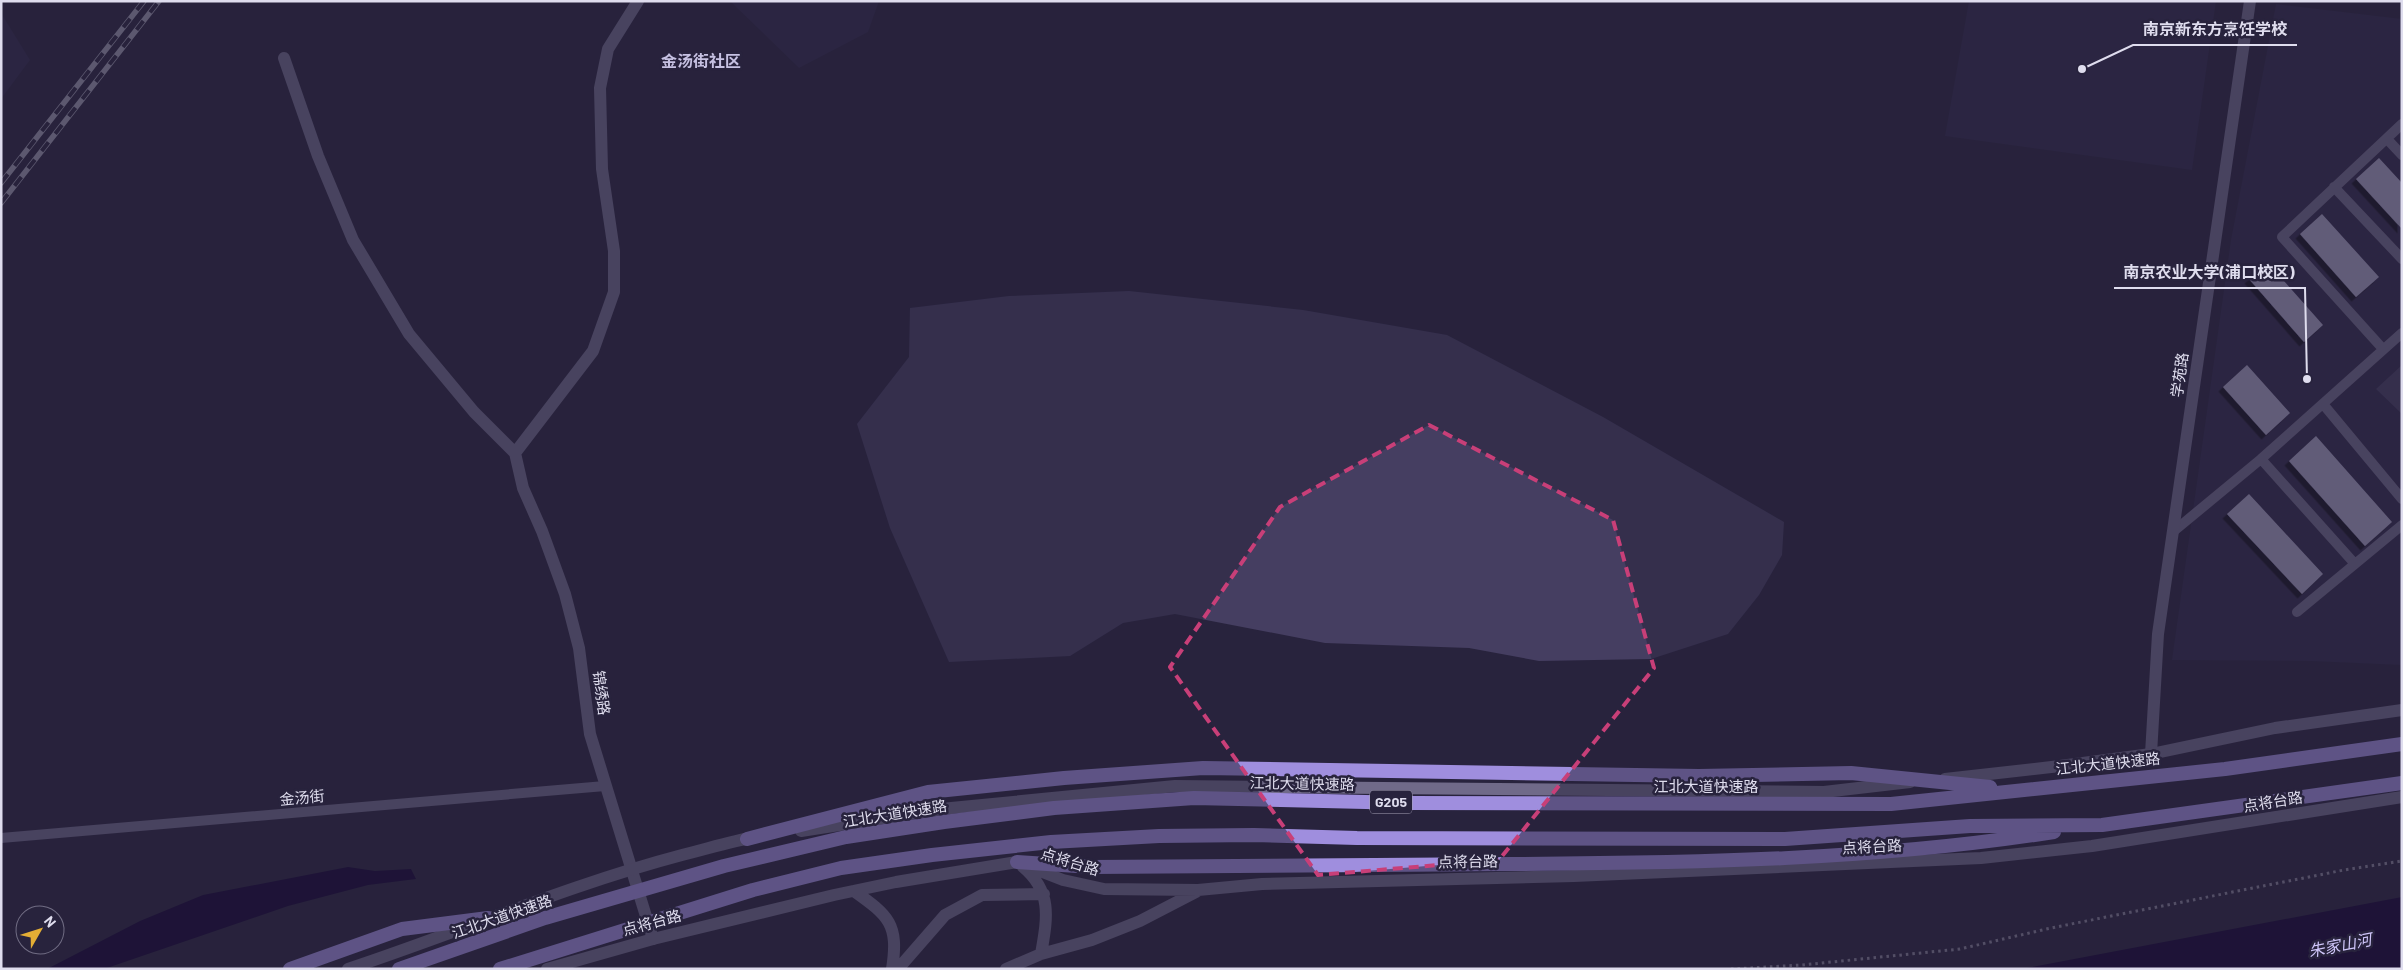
<svg xmlns="http://www.w3.org/2000/svg" width="2403" height="970" viewBox="0 0 2403 970" font-family="Barlow,'Noto Sans SC',sans-serif">
<defs>
<filter id="shadow"><feDropShadow dx="-4.5" dy="4.5" stdDeviation="0" flood-color="#0009"/></filter>
</defs>
<rect width="100%" height="100%" fill="#28233d"/>
<path fill="#302949" d="M730 1H879L868 32 799 68Z
M1969 1H2216L2192 170 1945 136Z
M2276 4 2402 19V665L2311 661 2172 660 2231 240Z
M1 13 30 60 1 99Z"/>
<path fill="#453e61" d="M1129 291 1303 310 1447 335 1603 417 1784 522 1782 555 1759 595 1728 634 1651 659 1539 661 1469 648 1325 643 1175 614 1123 623 1070 656 949 662 890 528 857 424 909 357 910 308 1009 296Z
M2402 365V414L2376 389Z"/>
<path fill="#130231" d="M348 867 375 871 411 869 416 879 368 885 288 906 104 969H47L140 921 203 895Z
M2402 897V969H2022Z"/>
<path fill="#a7a2c2" filter="url(#shadow)" d="M2379 158 2402 183V229L2356 179Z
M2322 214 2379 277 2356 297 2300 234Z
M2268 263 2323 325 2304 342 2249 279Z
M2247 365 2290 413 2266 435 2223 387Z
M2316 436 2392 522 2365 546 2289 461Z
M2249 494 2323 574 2302 594 2227 514Z"/>
<g fill="none" stroke-linecap="round" stroke-linejoin="round">
<path stroke="#878398" stroke-width="3" stroke-dasharray="2.5 4" stroke-linecap="butt" d="M1731 969 1802 965 1960 949 2051 928 2344 870 2402 861"/>
<path stroke="#706a89" stroke-width="10" d="M2387 139 2402 155
M2334 187 2402 259
M2383 349 2282 237 2402 124
M2323 404 2402 499
M2261 459 2355 564
M2174 531 2261 459 2402 333
M2297 612 2402 525
M1 838 605 786"/>
<path stroke="#706a89" stroke-width="12" d="M284 58 318 156 353 240 409 334 474 412 515 453
M515 453 523 488 542 531 565 594 579 648 590 734 653 939
M515 453 593 351 614 292V251L602 169 600 88 608 49 638 1
M2151 754 2158 634 2250 1"/>
<path stroke="#706a89" stroke-width="12" d="M1945 779 2060 766 2151 754 2275 728 2402 710
M801 831 941 809 1175 786 1824 792 1910 782
M1023 867C1053 892 1047 919 1041 954
M854 891C889 916 899 924 892 969
M348 969C460 932 568 885 682 855 707 849 731 841 756 837
M547 969 653 939 834 895 896 882 1017 862 1063 880 1104 889 1198 890 1262 884 1574 876 1981 858 2092 846 2402 797
M898 969 945 915 982 895 1044 894
M1006 969 1041 954 1092 940 1140 921 1196 892"/>
<path stroke="#9f8ede" stroke-width="14" d="M747 839 928 792 1064 778 1203 768 1699 776 1851 773 1990 787
M1017 862 1092 867C1233 866 1373 865 1513 864 1694 863 1876 860 2054 832
M290 969 402 929 488 918
M399 969 545 918 724 866 846 837 944 822 1054 808 1194 798 1408 803 1891 804 2225 769 2402 744
M500 969 753 890 841 868 932 855 1051 842 1159 836 1254 835 1357 838 1785 839 1970 826 2102 825 2402 783"/>
<defs>
<path id="rail" d="M1 183 144 1
M1 203 159 1"/>
</defs>
<use href="#rail" stroke="#9c99ad" stroke-width="5.5"/>
<use href="#rail" stroke="#28233d" stroke-width="4" stroke-dasharray="11" stroke-linecap="butt"/>
</g>
<path d="M0 0H2403V970H0ZM1429 425 1613 520 1654 668 1499 860 1318 875 1170 667 1280 507Z" fill="#28233d" fill-opacity=".55" fill-rule="evenodd"/>
<path fill="none" stroke="#c83f78" stroke-width="4" stroke-dasharray="10 6" stroke-linejoin="round" d="M1429 425 1613 520 1654 668 1499 860 1318 875 1170 667 1280 507Z"/>
<g text-anchor="middle" stroke-width="5" stroke-linejoin="round" paint-order="stroke">
<rect fill="#28233d" stroke="#a8a5b9" stroke-width="1" x="1370" y="790.5" width="42" height="23" rx="4"/>
<g font-size="14" font-weight="bold" fill="#dfddee">
<text x="1391" y="807">G205</text>
</g>
<g font-size="15" fill="#dfddee" stroke="#28233d">
<text transform="translate(2180 375) rotate(-82)" y="5">学苑路</text>
<text transform="translate(601 693) rotate(82)" y="5">锦绣路</text>
<text transform="translate(2108 764) rotate(-6)" y="5">江北大道快速路</text>
<text transform="translate(1302 784) rotate(1)" y="5">江北大道快速路</text>
<text x="1706" y="792">江北大道快速路</text>
<text transform="translate(302 798) rotate(-5)" y="5">金汤街</text>
<text transform="translate(2273 802) rotate(-9)" y="5">点将台路</text>
<text transform="translate(895 814) rotate(-9)" y="5">江北大道快速路</text>
<text transform="translate(1872 847) rotate(-3)" y="5">点将台路</text>
<text transform="translate(1070 862) rotate(17)" y="5">点将台路</text>
<text transform="translate(1468 862) rotate(-1)" y="5">点将台路</text>
<text transform="translate(502 917) rotate(-19)" y="5">江北大道快速路</text>
<text transform="translate(652 923) rotate(-15)" y="5">点将台路</text>
</g>
<g font-size="16" font-weight="bold" fill="#c6c1e2" stroke="#28233d">
<text x="701" y="67">金汤街社区</text>
</g>
<g font-size="16" font-style="italic" fill="#cfc6f9" stroke="#28233d">
<text transform="translate(2340 945) rotate(-11)" y="6">朱家山河</text>
</g>
</g>
<path fill="none" stroke="#dfddee" stroke-width="2" d="M2082 69L2133 45H2297M2307 379L2305 288H2114"/>
<g fill="#dfddee" stroke="#28233d" stroke-width="2">
<circle cx="2082" cy="69" r="5"/>
<circle cx="2307" cy="379" r="5"/>
</g>
<g font-size="16" text-anchor="middle" font-weight="bold" fill="#dfddee" stroke="#28233d" stroke-width="5" stroke-linejoin="round" paint-order="stroke">
<text x="2215" y="35">南京新东方烹饪学校</text>
<text x="2209" y="278">南京农业大学(浦口校区)</text>
</g>
<rect width="2403" height="970" fill="none" stroke="#dfddee" stroke-width="5"/>
<g transform="translate(40 930) rotate(51)"><circle r="24" fill="#28233d" stroke="#716d84"/>
<path d="M0-4L9 19L0 12L-9 19Z" fill="#e4ae35"/>
<text y="-8" font-size="14" font-weight="bold" text-anchor="middle" fill="#dfddee">N</text>
</g>
</svg>
